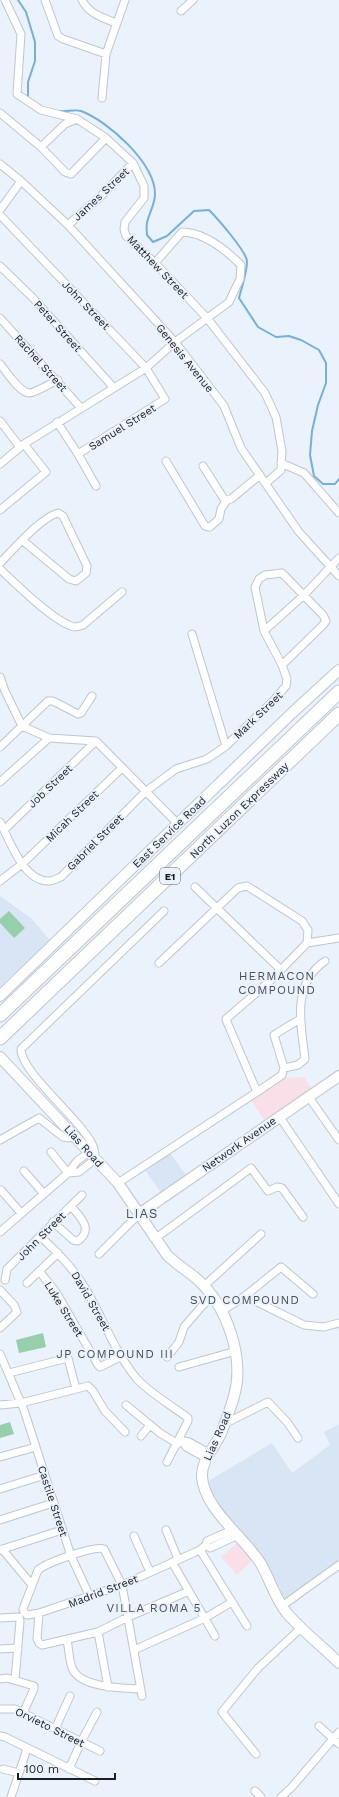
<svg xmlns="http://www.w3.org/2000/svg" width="339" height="1797" viewBox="0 0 339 1797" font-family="'Work Sans',sans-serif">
<rect width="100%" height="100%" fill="#eaf2fc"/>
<path fill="#f9e0e8" d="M304 1077 312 1090 264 1120 251 1100 283 1078Z
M238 1542 254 1559 237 1575 221 1557Z"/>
<path fill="#d8e5f5" d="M0 896 32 919 50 940 0 987Z
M169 1152 187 1176 162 1194 145 1170Z
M339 1424V1565L284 1604 266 1569 263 1556 217 1506 207 1482 272 1443 292 1473 330 1445 324 1432Z"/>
<path fill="#97ceac" d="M9 911 25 928 14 938 0 923V919Z
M43 1333 46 1347 19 1353 16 1340Z
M10 1422 14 1434 0 1438V1425Z"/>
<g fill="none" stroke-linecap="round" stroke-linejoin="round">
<path stroke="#77afd9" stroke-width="2" d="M18 0 26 12 35 42V61L28 82V98
M60 111C66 112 75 109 81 111 108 121 155 163 155 194 155 205 148 215 147 223 146 227 147 231 147 235L153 242 167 236 194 211 209 210C217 218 246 251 247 261 247 273 242 286 239 298L258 327 276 337 289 336 301 340 319 350 326 363V383L318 405 312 431 310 455 314 476 323 484H335L339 479"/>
<defs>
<path id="street" d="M5 0 21 34 17 94 41 110 77 119 106 138 133 163 144 186V198L125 222 124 229 126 236 155 263 207 318 265 393 276 417 282 451 281 470 266 483
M45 0 58 36 63 39 106 54
M82 0C89 14 103 18 116 23
M181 11 193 0
M102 98 106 54 125 0
M0 113 41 147 65 172 71 174 106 138
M41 147 65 124 77 119
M0 164 21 181 68 225 175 342 224 406 241 448 299 532 339 576
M0 210 21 181
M0 215 146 368 165 399 78 454
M68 225 99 198 133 163
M0 266 33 298 114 388
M0 318 81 408
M0 364C6 371 19 392 29 393 35 393 51 383 58 380
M0 421 20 447
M57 422 78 454 96 486
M166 461 205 526 210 527 219 519 221 509 227 500
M281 463 304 473 339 513
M0 464 24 444 146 368 175 342 229 302 240 279 241 265C226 250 203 232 182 232L155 263
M203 466 224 499 227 500 231 499 260 475
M0 510 46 472 24 444
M0 563C14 549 40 518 58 513L63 516 87 566 86 573 76 581 69 579 22 540
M0 569C16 584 54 622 74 627 77 627 80 626 83 625L122 592
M264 631 304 595 339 558
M192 634 226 746
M0 677 5 691 22 726 49 738 96 741 178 824
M0 747 48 701H53L78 714 81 713 92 696
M0 782 49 738
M0 822C10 841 24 883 50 881 53 881 58 878 61 877L145 792 176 769 207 759 226 746 274 700 286 686 287 679 282 665 264 631 255 587 259 579 265 575 282 573 323 615 326 621 323 625 282 665
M4 830 96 741
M0 881 22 864 122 768
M195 887 281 970
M307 943 339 938
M284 1068 298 1065 305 1059C301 1023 291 985 325 961
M257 1092 282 1075 284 1068 274 1035 300 1019
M308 1096 339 1140
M279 1116 339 1204
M0 1140 39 1118 63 1137 69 1138 72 1133
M51 1152 68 1173
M24 1171 44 1194
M68 1173 79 1172 95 1159C95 1155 95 1150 93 1146 82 1120 21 1073 21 1049L164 911
M118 1183 257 1092 227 1022 226 1019 270 981 307 943 308 930 302 921 247 886 238 888 159 963
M1 1190 21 1213
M53 1222 73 1240 78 1241C94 1229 80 1217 71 1206
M0 1232 68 1173 77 1161 89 1152
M41 1237C59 1254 76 1271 88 1293 104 1321 116 1354 137 1379 151 1394 171 1405 188 1418V1421L167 1462
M156 1238 251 1168 268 1191 277 1187 282 1188 303 1217
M99 1254 139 1214
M39 1271 56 1292 98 1365 100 1367 122 1356
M5 1280 7 1269 82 1195
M27 1283 58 1253
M204 1286 261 1234
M0 1290 14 1305 17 1312 0 1328
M245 1296 304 1325 324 1327 339 1323
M222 1311 245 1296 281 1267 313 1294
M0 1354 24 1410 71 1556 90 1597
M167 1357 179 1342 184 1327 202 1306 212 1297
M179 1367 236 1351
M9 1373 68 1358 76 1389
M0 1405 21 1403 88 1386 93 1391 105 1411 125 1432
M126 1405 160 1433 178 1444
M224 1424 268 1402 287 1422 298 1438
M141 1436 150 1425
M179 1440 189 1442 209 1453
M183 1442 186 1447 206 1458
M0 1457 36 1447
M0 1489 45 1475
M0 1520 53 1503
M166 1530 178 1559
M134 1536 150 1572
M206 1545 210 1548 236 1536
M2 1549 32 1585
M0 1550 62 1530
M200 1550 247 1626
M172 1562 215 1636
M282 1606 339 1565
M39 1613 37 1639 39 1643 42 1645 98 1632 128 1617 189 1591
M0 1618 19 1617 20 1621 15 1680
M98 1632 108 1687
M67 1640C69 1649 69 1662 73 1670 83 1688 123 1688 140 1689
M0 1649 18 1648
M134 1650 205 1618 232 1602
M0 1679 7 1678 34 1686V1689L23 1713
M142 1696 122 1585 104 1549C95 1545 46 1563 38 1570L23 1609 24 1612 27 1615 39 1613 122 1585 200 1550 206 1545 207 1541 232 1530
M0 1709H15L100 1751
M319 1726 339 1744
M55 1729 70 1696
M0 1736 5 1737 95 1781
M256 1754 222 1712 258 1668 301 1628
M3 1769 19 1773
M69 1769 81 1742 97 1712
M255 1791 261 1797
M11 1797 27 1749
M281 1797 291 1788 339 1732"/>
<path id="secondary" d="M0 996 292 713 339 670
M0 1057 118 1183 167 1255C177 1265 188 1271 198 1280 227 1306 245 1358 234 1396 231 1408 226 1419 222 1431 216 1447 201 1459 202 1477 204 1509 246 1539 261 1564 270 1580 275 1598 286 1612 302 1631 322 1646 339 1663
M139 1214 339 1076"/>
<path id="highway" d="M0 1015 339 692
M0 1038 339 714"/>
</defs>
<use href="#street" stroke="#bec6cf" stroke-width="9"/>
<use href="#secondary" stroke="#bec6cf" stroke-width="12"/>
<use href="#highway" stroke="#bec6cf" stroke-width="15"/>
<use href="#street" stroke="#fff" stroke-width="7"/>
<use href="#secondary" stroke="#fff" stroke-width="10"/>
<use href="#highway" stroke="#fff" stroke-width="13"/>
</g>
<g text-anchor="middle" stroke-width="3.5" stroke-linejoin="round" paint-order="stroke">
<rect fill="#eaf2fc" stroke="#5a5e64" stroke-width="1" x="160" y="868" width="20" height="16" rx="3"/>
<g font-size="10" font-weight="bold" fill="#1c1f23">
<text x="170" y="880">E1</text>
</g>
<g font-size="11" fill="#1c1f23" stroke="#eaf2fc">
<text transform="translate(101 194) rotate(-43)" y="4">James Street</text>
<text transform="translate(158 267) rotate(46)" y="4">Matthew Street</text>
<text transform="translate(86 305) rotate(46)" y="4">John Street</text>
<text transform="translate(58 326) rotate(48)" y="4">Peter Street</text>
<text transform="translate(185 358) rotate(51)" y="4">Genesis Avenue</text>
<text transform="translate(41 363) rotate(48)" y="4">Rachel Street</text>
<text transform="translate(122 427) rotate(-32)" y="4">Samuel Street</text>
<text transform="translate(258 715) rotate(-44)" y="4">Mark Street</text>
<text transform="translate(50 786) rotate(-44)" y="4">Job Street</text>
<text transform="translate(239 810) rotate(-44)" y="4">North Luzon Expressway</text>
<text transform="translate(72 816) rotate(-44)" y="4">Micah Street</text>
<text transform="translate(169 832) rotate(-44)" y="4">East Service Road</text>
<text transform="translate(95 842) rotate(-45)" y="4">Gabriel Street</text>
<text transform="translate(239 1144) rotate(-35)" y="4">Network Avenue</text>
<text transform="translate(84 1146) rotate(48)" y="4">Lias Road</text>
<text transform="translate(41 1236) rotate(-45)" y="4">John Street</text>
<text transform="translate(91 1301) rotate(60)" y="4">David Street</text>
<text transform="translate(64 1309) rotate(58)" y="4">Luke Street</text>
<text transform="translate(217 1436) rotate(-66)" y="4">Lias Road</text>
<text transform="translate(53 1501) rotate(72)" y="4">Castile Street</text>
<text transform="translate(103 1591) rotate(-21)" y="4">Madrid Street</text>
<text transform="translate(50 1727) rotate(26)" y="4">Orvieto Street</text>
</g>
<g font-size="12" letter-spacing="1" fill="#495058" stroke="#eaf2fc">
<text x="277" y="980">HERMACON<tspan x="277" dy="14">COMPOUND</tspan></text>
<text x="245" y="1304">SVD COMPOUND</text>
<text x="115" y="1358">JP COMPOUND III</text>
<text x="154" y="1612">VILLA ROMA 5</text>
</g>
<g font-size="13" letter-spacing="1" fill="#495058" stroke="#eaf2fc">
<text x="142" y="1218">LIAS</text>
</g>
</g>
<path d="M18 1773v6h97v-6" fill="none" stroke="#1c1f23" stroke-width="2"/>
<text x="24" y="1773" font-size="12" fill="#1c1f23" stroke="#eaf2fc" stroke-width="3" paint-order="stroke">100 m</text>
</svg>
